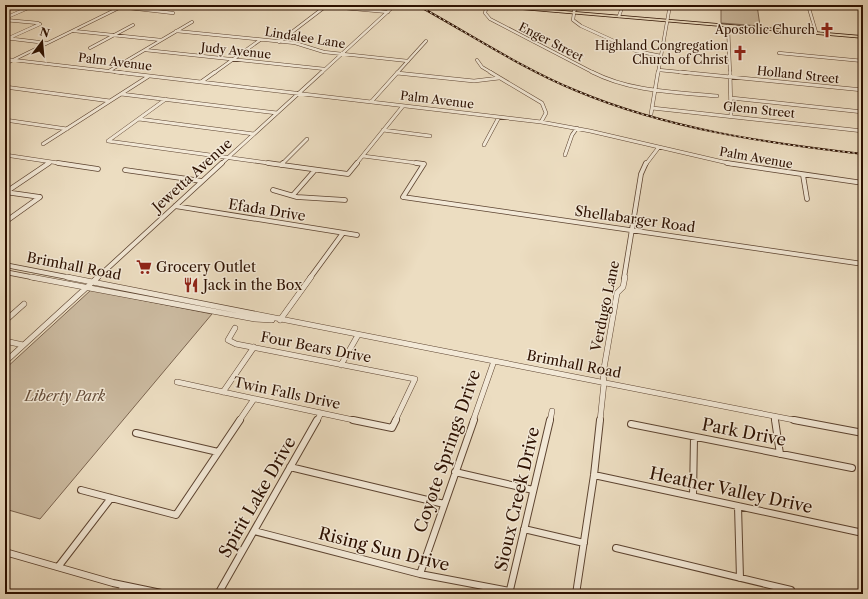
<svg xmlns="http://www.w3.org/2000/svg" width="868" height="599" viewBox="0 0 868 599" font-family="'Libre Caslon Text',serif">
<rect width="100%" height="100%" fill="#ecddc1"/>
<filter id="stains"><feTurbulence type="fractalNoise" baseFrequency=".005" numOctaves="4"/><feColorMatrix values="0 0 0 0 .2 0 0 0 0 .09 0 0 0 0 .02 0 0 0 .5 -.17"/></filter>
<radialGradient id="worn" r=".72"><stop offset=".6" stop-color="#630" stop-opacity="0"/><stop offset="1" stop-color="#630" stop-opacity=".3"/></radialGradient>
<path fill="#cbbaa0" stroke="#7c6550" d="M704 5H757L760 26 721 23V6Z
M91 290 212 314 40 519 5 509V369Z"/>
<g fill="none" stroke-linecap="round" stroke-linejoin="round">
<defs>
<path id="minor-far4" d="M310 5 388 12
M487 5 485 13 490 19 594 73
M808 5 816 32
M120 7 173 13
M574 11 576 9 575 5
M574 13 573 20 581 26 636 51 661 56
M619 16 623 5
M5 18 35 5
M5 20 38 23
M728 26 730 73
M74 31 161 40
M176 31 295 43 324 52 408 61
M5 38 47 43
M9 38 40 24
M279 42 326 6
M90 48 133 25
M145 50 325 69
M779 53 863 61
M5 59 125 73
M477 60 482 67 492 73
M5 64 125 5
M659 70 690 73
M109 71 192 22
M214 73 260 40
M321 73 395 5
M397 73 426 41
M658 73 670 5"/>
<path id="minor-far3" d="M116 72 541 122 590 131 732 164
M490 72 542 103 546 113 541 122
M592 72C631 92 675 92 717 96
M680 72 863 90
M730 72 731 116
M397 73 474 81 499 78
M201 82 215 72
M5 87 110 101
M121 94 277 113
M731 98 863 112
M371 102 398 72
M652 108 863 131
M651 114 658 72
M139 119 254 134
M5 120 67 129
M383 130 430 136
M108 141 275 164
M108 141 166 99
M43 144 149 76
M484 145 499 117
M5 155 65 164
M565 155 572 135 577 128
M363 156 424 164
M47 164 50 162
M221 164 322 72
M282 164 307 139
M356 164 403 106
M646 164 659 147"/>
<path id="minor-far2" d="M58 163 98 169
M268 163 348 174 357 163
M416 163 424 164 403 197 863 264
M727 163 863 183
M281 165 283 163
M125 170 202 181
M803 175 807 199
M273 190 297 197 345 200
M5 192 40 197
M6 192 49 163
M293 195 315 170
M175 206 357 235
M5 222 40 197
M5 265 72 278
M5 272 36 278
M97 278 222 163
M310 278 343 233
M624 278 641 174 646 163"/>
<path id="minor-far1" d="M31 277 255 319 272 320
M67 277 799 421
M280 320 311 277
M5 321 24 304
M235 328 228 340 236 344 415 379 395 421
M5 341 23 345
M5 362 98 277
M341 365 358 335
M177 382 358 421
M223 392 254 347
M774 416 775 421
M239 421 254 399
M317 421 321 413
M473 421 494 361
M550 421 552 411
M600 421 604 383 603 374 617 293 623 287 625 277"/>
<path id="minor" d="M353 420 392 428 396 420
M775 420 780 454
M794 420 863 433
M631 424 852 468
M136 433 218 452
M290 467 444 504
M455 472 533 490
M594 475 863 533
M81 490 176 515 240 420
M693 496 694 437
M738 506 740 578
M524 529 584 543
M254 531 420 574 510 591
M616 548 791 590V594
M5 552 113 583 166 594
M58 567 111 498
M420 574 474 420
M119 594 124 586
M218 594 317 420
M509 594 550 420
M576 594 594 475 600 420"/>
<path id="major" d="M483 5H494L863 36V38L484 6Z"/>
</defs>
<use href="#minor-far4" stroke="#5c4330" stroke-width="3.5"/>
<use href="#minor-far3" stroke="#5c4330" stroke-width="4"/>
<use href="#minor-far2" stroke="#5c4330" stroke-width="5.5"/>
<use href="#minor-far1" stroke="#5c4330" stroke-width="6"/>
<use href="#minor" stroke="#5c4330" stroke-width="8"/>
<use href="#major" stroke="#2c1000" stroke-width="1.5"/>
<use href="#minor-far4" stroke="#f3e9d7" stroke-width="2.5"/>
<use href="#minor-far3" stroke="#f3e9d7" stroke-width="3"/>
<use href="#minor-far2" stroke="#f3e9d7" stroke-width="4"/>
<use href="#minor-far1" stroke="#f3e9d7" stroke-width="5"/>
<use href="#minor" stroke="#f3e9d7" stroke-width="6"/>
<use href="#major" fill="#ecddc1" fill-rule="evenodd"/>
<defs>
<path id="rail" d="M417 5C470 34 521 68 577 91 668 129 766 143 863 154"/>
</defs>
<use href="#rail" stroke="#2c1000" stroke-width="2"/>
<use href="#rail" stroke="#f3e9d7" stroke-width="1" stroke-dasharray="2.5" stroke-linecap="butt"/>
</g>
<defs>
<symbol id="church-bare" viewBox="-9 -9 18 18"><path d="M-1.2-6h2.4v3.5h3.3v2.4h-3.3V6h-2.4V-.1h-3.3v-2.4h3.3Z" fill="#8f2418" stroke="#f3e9d7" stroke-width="2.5" paint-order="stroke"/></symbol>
<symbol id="supermarket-bare" viewBox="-9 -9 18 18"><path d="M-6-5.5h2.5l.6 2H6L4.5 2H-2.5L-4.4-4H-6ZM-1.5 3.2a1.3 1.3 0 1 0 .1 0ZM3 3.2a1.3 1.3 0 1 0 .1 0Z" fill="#8f2418" stroke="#f3e9d7" stroke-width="2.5" paint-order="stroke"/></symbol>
<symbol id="restaurant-bare" viewBox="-9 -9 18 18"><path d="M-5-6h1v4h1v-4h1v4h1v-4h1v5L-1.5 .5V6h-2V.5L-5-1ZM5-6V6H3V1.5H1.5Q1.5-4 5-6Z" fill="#8f2418" stroke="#f3e9d7" stroke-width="2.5" paint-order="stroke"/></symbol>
</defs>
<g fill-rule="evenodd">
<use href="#church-bare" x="816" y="19" width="22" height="22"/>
<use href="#church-bare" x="729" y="42" width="22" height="22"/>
<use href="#supermarket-bare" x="133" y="256" width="22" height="22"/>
<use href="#restaurant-bare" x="180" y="274" width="22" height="22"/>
</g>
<g text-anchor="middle" stroke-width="3" stroke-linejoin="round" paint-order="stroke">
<g font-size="12" fill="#2c1000" stroke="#f3e9d7" text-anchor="end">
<text x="815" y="34">Apostolic Church</text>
<text x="728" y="50">Highland Congregation<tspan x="728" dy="14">Church of Christ</tspan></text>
</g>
<g font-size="12" fill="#2c1000" stroke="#f3e9d7">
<text transform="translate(305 38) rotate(9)" y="4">Lindalee Lane</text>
<text transform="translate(551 42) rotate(27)" y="4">Enger Street</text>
<text transform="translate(236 51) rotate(6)" y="4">Judy Avenue</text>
<text transform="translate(115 62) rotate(7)" y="4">Palm Avenue</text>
<text transform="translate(798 75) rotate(6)" y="4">Holland Street</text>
<text transform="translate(437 100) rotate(7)" y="4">Palm Avenue</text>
<text transform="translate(759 110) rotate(6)" y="4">Glenn Street</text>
<text transform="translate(756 158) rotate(10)" y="4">Palm Avenue</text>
</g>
<g font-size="14" fill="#2c1000" stroke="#f3e9d7">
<text transform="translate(192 175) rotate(-42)" y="5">Jewetta Avenue</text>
<text transform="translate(267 210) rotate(9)" y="5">Efada Drive</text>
<text transform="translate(635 219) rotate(8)" y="5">Shellabarger Road</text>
<text transform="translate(74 266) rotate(11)" y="5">Brimhall Road</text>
<text transform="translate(605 306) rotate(-78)" y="5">Verdugo Lane</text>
<text transform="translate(316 347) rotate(11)" y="5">Four Bears Drive</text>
<text transform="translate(574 364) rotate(11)" y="5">Brimhall Road</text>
<text transform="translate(287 393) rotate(12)" y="5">Twin Falls Drive</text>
</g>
<g font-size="14" fill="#2c1000" stroke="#f3e9d7" text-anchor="start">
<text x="156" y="272">Grocery Outlet</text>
<text x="203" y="290">Jack in the Box</text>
</g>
<g font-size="14" font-style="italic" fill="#644c38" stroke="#f3e9d7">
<text x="65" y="401">Liberty Park</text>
</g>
<g font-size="17" fill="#2c1000" stroke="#f3e9d7">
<text transform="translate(744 432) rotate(11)" y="6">Park Drive</text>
<text transform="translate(447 451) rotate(-71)" y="6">Coyote Springs Drive</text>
<text transform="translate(731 490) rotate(12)" y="6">Heather Valley Drive</text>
<text transform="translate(257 497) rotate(-60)" y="6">Spirit Lake Drive</text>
<text transform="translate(517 499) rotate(-77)" y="6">Sioux Creek Drive</text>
<text transform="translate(384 549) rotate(14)" y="6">Rising Sun Drive</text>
</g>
</g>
<rect width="868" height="599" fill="none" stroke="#ecddc1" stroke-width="20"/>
<rect x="6" y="6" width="856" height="587" fill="none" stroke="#2c1000" stroke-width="2"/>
<rect x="10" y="10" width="848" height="579" fill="none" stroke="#2c1000"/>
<g transform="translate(42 42) rotate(16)" stroke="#f3e9d7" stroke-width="3" paint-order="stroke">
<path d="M0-3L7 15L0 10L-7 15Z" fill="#2c1000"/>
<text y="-6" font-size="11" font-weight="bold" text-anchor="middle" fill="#2c1000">N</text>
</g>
<rect width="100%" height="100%" filter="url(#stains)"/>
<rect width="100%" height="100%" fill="url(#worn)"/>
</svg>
